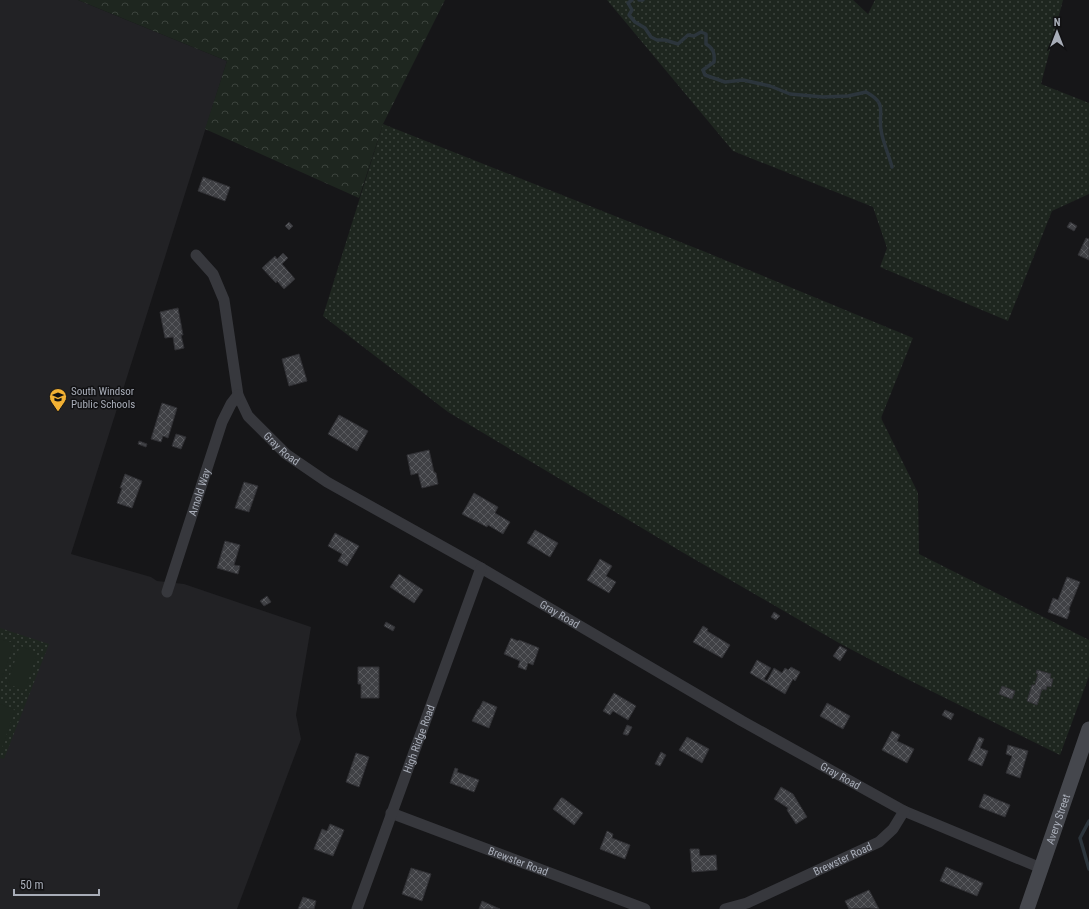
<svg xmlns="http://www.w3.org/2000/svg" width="1089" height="909" viewBox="0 0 1089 909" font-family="'Roboto Condensed',sans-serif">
<defs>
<pattern id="grass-dots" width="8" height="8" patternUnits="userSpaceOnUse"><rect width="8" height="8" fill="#1e261f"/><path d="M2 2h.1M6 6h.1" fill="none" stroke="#3c433d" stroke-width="1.8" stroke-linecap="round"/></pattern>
<pattern id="forest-crowns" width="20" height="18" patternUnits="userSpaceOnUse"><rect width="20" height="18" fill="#1e261f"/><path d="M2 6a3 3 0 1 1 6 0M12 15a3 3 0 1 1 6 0" fill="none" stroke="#3c433d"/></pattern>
<pattern id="building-cross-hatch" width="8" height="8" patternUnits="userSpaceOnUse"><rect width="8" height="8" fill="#404145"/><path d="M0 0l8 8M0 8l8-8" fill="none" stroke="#595a5e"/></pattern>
</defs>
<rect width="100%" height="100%" fill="#161618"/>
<path fill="#222225" d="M0 0H78L227 61 71 554 151 577 157 581 184 584 311 627 296 715 301 739 237 909H0Z"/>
<path fill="url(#grass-dots)" d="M607 0H853L868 14 875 0H1063L1041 84 1089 103V194L1052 211 1008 321 880 267 887 248 873 207 733 151Z
M383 124 703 251 913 338 881 418 918 493 919 554 1089 640V676L1060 755 907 679 839 643 682 552 448 412 323 316Z
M0 628 49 644 4 759 0 758Z"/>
<path fill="url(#forest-crowns)" d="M78 0H445L383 124 359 198 205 129 227 61Z"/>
<path fill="#1e261f" d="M0 639 14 643 1 681H0Z
M20 646 37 652 25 690 7 684Z
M0 704 15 710 2 748 0 747Z"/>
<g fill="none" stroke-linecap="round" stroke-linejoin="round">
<path stroke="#2c353c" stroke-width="3.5" d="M632 0 628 3 632 10 629 15 635 22 645 28 651 37 657 40H665L678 44 688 35 694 36 701 32 706 34V44C713 48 715 53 714 62L703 70 705 75 725 82 743 80 770 86 790 94 823 97 848 96 866 92C888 104 878 111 881 130 883 143 889 155 892 167
M639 0H643
M1089 821 1080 838 1089 869"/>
</g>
<path fill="url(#building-cross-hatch)" stroke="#303034" d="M203 177 230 187 225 201 198 191Z
M289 222 293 226 289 230 285 226Z
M1070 222 1077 226 1074 231 1067 227Z
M1086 238 1089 239V260L1078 255Z
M283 253 288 258 282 264 295 279 284 289 277 281 276 283 262 268 275 256 277 259Z
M178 308 183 335H181L184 348 175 350 173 337 165 338 160 312Z
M299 354 307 381 289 386 282 359Z
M162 403 177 408 168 438 163 436 161 442 151 439Z
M339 415 368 431 357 451 328 434Z
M176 434 186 437 181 449 172 446Z
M139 441 147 444 146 447 138 444Z
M429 450 434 472 436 473 438 484 422 488 418 473 411 475 407 455Z
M125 474 142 481 132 508 117 503 122 488H120Z
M244 482 258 486 249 512 235 508Z
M474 493 498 507 495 513 510 522 503 534 488 525 487 527 462 514Z
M535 530 558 543 550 557 527 543Z
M335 533 359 546 347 566 338 561 342 554 328 546Z
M225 541 240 545 234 565 240 566 238 574 217 568Z
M600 559 612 566 606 576 616 582 609 593 587 580Z
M399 574 423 590 414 603 390 587Z
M1067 577 1080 582 1069 609 1070 611 1067 619 1048 612 1053 598 1058 600Z
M267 596 271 602 264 606 260 601Z
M774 612 780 616 776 620 771 617Z
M386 622 395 627 393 631 384 626Z
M703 626 708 629 707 631 730 645 722 658 693 642Z
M511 638 518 641 519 640 539 648 533 665 528 663 526 670 518 667 520 661 504 654Z
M840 646 847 650 840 661 833 656Z
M757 660 771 668 764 679 767 681 774 668 782 673 785 668 788 670 791 667 800 672 795 681 793 679 785 694 750 673Z
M358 667H379V698H361V684H358Z
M1037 670 1051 674 1050 678 1053 679 1051 687 1047 686 1046 690 1042 689 1037 705 1027 701 1032 685H1035L1038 674 1036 673Z
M1002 686 1015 691 1012 699 999 694Z
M614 693 636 706 628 720 613 711 610 715 603 711Z
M483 701 497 707 489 728 472 721 478 709H479Z
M827 703 850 716 843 729 820 716Z
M945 710 954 714 951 720 942 715Z
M627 725 632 727 628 735H626L623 734Z
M892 731 900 735 897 741 914 749 907 763 882 750Z
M687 737 709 749 702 763 679 750Z
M979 737 984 739 980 748 988 751 982 766 968 760Z
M1008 745 1028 751 1020 778 1006 773 1012 756 1006 754Z
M661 752 666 755 660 766 655 764Z
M356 753 369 757 359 787 346 782Z
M455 768 458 769 457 772 479 780 474 792 450 783Z
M781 787 793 794 807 817 796 824 787 810 788 808 774 799Z
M984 794 1010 805 1005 817 979 807Z
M561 798H563L583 813 574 825 553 809Z
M330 824 344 830 333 856 314 849 322 829 327 831Z
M607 831 613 834 612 838 630 845 625 859 600 849Z
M690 849H699L700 856 716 855 717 870 692 872Z
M946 867 983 883 977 896 940 881Z
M411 868 431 874 422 901 402 894Z
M869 890 879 909 869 908 849 909 845 901Z
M303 897 316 901 314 909H298Z
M482 901 500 909H479Z"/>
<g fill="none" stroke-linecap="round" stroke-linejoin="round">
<g stroke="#37383d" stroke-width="11">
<path id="s1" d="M196 255 213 274 224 300 238 395 248 416 286 454 327 482 481 568 742 721 904 811 1041 868"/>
<path id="s2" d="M167 592 222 422 231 404 238 395"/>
<path id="s3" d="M391 813 645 909"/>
<path id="s4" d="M357 909 481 568"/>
<path id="s5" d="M725 909 747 903 879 842 893 829 904 811"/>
</g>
<path stroke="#45474d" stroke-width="15" id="s6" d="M1027 909 1089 729"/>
</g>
<defs>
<symbol id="school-pin" viewBox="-11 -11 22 30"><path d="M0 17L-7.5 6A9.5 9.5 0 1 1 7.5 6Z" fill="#f2b134" stroke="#111113"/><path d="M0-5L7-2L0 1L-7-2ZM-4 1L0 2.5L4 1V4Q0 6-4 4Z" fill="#111"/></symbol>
</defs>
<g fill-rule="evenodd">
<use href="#school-pin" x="48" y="387" width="20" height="27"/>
</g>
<g text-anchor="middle" stroke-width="3" stroke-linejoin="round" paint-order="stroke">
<g font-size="11" fill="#a8adb8" stroke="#111113" text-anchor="start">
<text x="71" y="395">South Windsor<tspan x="71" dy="13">Public Schools</tspan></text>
</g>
<g font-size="11" fill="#a8adb8" stroke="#111113">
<text dy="4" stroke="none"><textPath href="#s1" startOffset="220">Gray Road</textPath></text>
<text dy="4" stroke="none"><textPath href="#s2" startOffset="105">Arnold Way</textPath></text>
<text dy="4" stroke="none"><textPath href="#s1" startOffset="544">Gray Road</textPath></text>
<text dy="4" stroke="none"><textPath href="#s4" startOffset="181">High Ridge Road</textPath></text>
<text dy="4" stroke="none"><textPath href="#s1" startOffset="868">Gray Road</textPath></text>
<text dy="4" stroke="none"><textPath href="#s6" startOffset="95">Avery Street</textPath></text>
<text dy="4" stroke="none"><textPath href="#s5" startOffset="128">Brewster Road</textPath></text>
<text dy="4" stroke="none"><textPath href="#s3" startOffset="136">Brewster Road</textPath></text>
</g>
</g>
<g transform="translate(1057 32)" stroke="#111113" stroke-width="3" paint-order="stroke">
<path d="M0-3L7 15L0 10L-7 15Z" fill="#a8adb8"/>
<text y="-6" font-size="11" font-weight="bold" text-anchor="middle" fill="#a8adb8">N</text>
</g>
<path d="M14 889v6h85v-6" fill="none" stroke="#a8adb8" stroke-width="2"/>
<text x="20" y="889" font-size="12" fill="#a8adb8" stroke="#111113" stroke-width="3" paint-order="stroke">50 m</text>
</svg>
